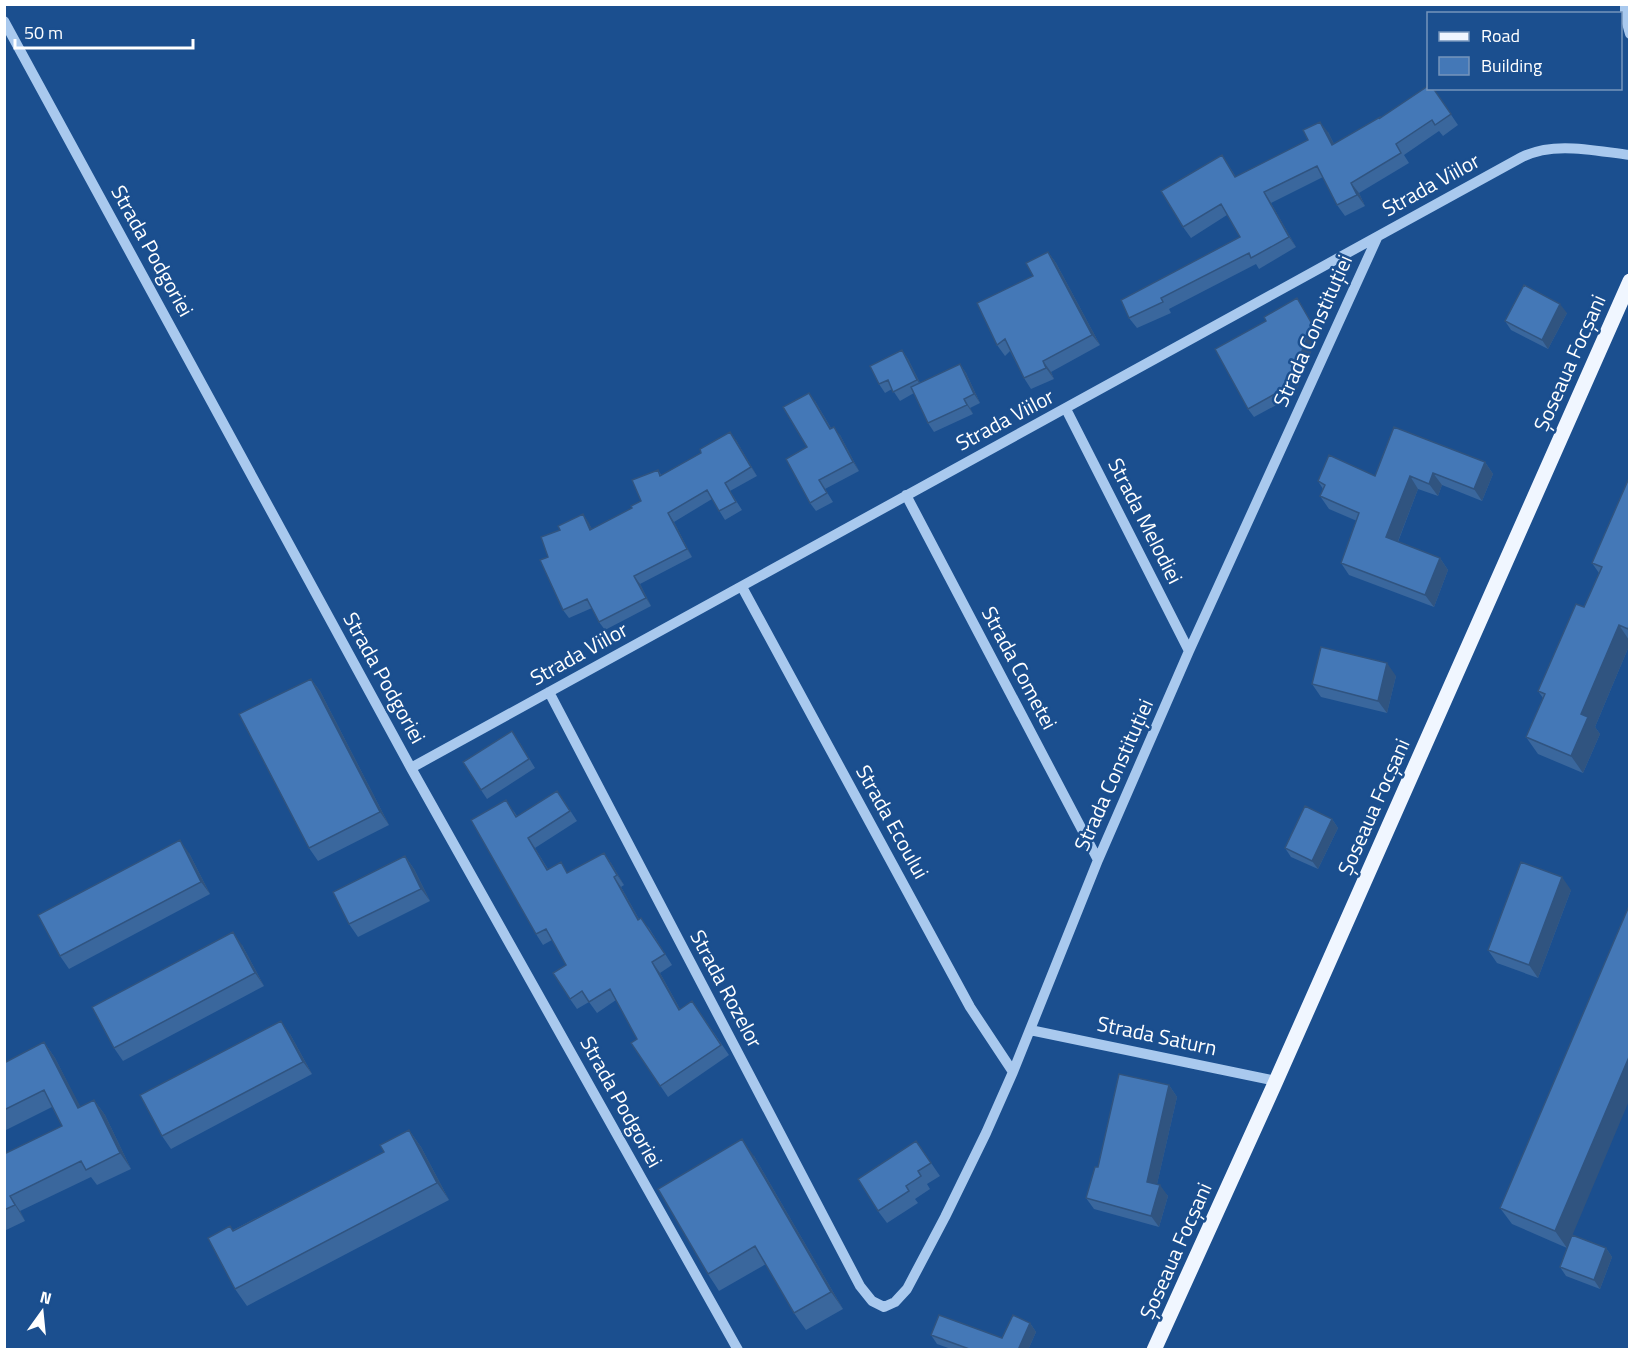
<svg xmlns="http://www.w3.org/2000/svg" width="1634" height="1354" viewBox="0 0 1634 1354" font-family="'Titillium Web',sans-serif">
<rect width="100%" height="100%" fill="#1b4f8f"/>
<g fill="none" stroke-linecap="round" stroke-linejoin="round">
<path stroke="#a9c9ee" stroke-width="10" d="M1625 4V16L1630 34
M4 21 411 768 738 1350
M1066 409 1189 651
M906 495 1098 860
M742 587 970 1007 1013 1072
M549 692 860 1286 872 1301 884 1307 895 1302 907 1289 945 1217 986 1133 1013 1072 1098 860 1189 651 1377 238
M411 768 1522 157C1555 141 1594 151 1630 155
M1030 1030 1276 1081"/>
<path stroke="#f0f6ff" stroke-width="15" d="M1154 1350 1276 1081 1630 281"/>
</g>
<path fill="#3a679d" d="M1433 88 1458 125 1443 136 1439 131 1404 155 1409 163 1359 193 1365 206 1345 216 1337 205 1323 177 1271 203 1296 247 1259 269 1256 264 1169 309 1171 313 1137 328 1129 318 1240 237 1227 215 1191 238 1183 227 1222 155 1236 177 1328 132 1334 144Z
M1048 252 1056 263 1100 345 1051 372 1054 379 1031 389 1024 378 1010 351 1005 356 997 345 1033 276Z
M1297 298 1318 333 1295 395 1254 417 1248 409 1266 321Z
M1567 313 1548 349 1511 330 1505 321Z
M902 350 908 359 920 383 960 364 966 373 980 403 970 408 973 414 934 432 928 423 914 393 900 401 892 389 885 393 879 384Z
M815 401 831 428 840 435 859 471 825 489 833 502 816 511 810 503 807 447Z
M736 440 757 476 730 491 742 510 725 520 712 499 674 522 692 557 640 584 651 606 605 630 599 622 592 608 569 618 563 610 548 557 560 530 583 514 592 529 632 508 641 501 658 470 662 476Z
M1485 462 1493 474 1482 501 1442 485 1438 496 1418 489 1398 542 1440 558 1448 570 1434 607 1349 575 1341 563 1357 521 1329 509 1320 496 1323 489 1318 481 1375 476Z
M1629 478V646L1595 727 1600 734 1583 773 1538 754 1526 737 1543 698 1538 691 1584 607 1599 573 1592 563Z
M1396 676 1387 713 1321 697 1312 684Z
M311 679 320 691 389 825 318 861 309 848Z
M518 740 535 768 487 799 481 790Z
M564 801 577 821 535 848 548 869 568 873 604 853 611 863 624 885 621 887 639 919 649 928 672 965 660 973 680 1009 692 1001 729 1055 668 1097 631 1043 637 1039 616 1000 597 1013 589 1002 577 1009 570 999 566 965 552 940 543 945 536 934 513 810 517 816Z
M1332 819 1338 828 1318 869 1291 857 1285 848Z
M189 853 210 894 69 969 60 956Z
M405 856 414 869 430 901 358 937 349 924Z
M1571 890 1538 978 1497 963 1488 950Z
M1629 906 1567 1248 1512 1224 1500 1208Z
M242 945 264 986 123 1061 114 1048Z
M290 1034 312 1074 171 1149 162 1136Z
M44 1042 55 1058 80 1107 94 1100 105 1115 131 1169 97 1185 91 1177 20 1211 25 1221 4 1231V1154L62 1126 52 1107 4 1131V1063Z
M1169 1085 1177 1097 1157 1184 1168 1196 1159 1227 1094 1209 1086 1198 1098 1167Z
M409 1130 421 1147 449 1200 247 1306 235 1289 233 1230 384 1152Z
M916 1141 940 1176 927 1184 930 1189 915 1199 918 1203 887 1223 878 1211Z
M754 1156 843 1309 806 1330 794 1313 766 1264 719 1291 708 1274Z
M1606 1248 1612 1257 1600 1289 1566 1276 1560 1267Z
M1030 1323 1036 1332 1028 1350H954L937 1344 931 1335 1002 1338Z"/>
<path fill="#305480" d="M1320 122 1328 132 1340 156 1332 145Z
M1351 183 1359 193 1365 206 1357 195Z
M1264 192 1271 203 1296 247 1289 237Z
M1048 252 1056 263 1100 345 1092 335Z
M1297 298 1318 333 1295 395 1289 386Z
M1560 304 1567 313 1548 349 1542 340Z
M902 350 908 359 923 389 917 380Z
M1043 361 1051 372 1054 379 1046 368Z
M960 364 966 373 980 403 974 394Z
M809 393 815 401 836 437 830 429Z
M964 399 970 408 973 414 967 405Z
M834 427 840 435 859 471 853 462Z
M730 432 736 440 757 476 751 467Z
M1485 462 1493 474 1482 501 1474 489Z
M1433 473 1442 485 1438 496 1429 484Z
M1410 476 1418 489 1395 549 1386 537Z
M668 513 674 522 692 557 687 549Z
M583 514 589 523 596 538 590 530Z
M1440 558 1448 570 1434 607 1425 595Z
M634 576 640 584 651 606 646 598Z
M1619 625 1629 640V646L1595 727 1600 734 1583 773 1571 756 1581 714Z
M1387 663 1396 676 1387 713 1378 701Z
M311 679 320 691 389 825 380 812Z
M1332 819 1338 828 1318 869 1312 861Z
M528 838 535 848 554 880 547 870Z
M180 840 189 853 210 894 201 882Z
M604 853 611 863 624 885 617 875Z
M405 856 414 869 430 901 421 889Z
M614 877 621 887 645 930 638 920Z
M1562 877 1571 890 1538 978 1529 965Z
M233 932 242 945 264 986 255 973Z
M652 962 660 973 686 1020 679 1010Z
M281 1021 290 1034 312 1074 303 1062Z
M44 1042 55 1058 89 1123 78 1108Z
M1629 1057V1101L1567 1248 1555 1231Z
M1169 1085 1177 1097 1155 1193 1147 1182Z
M94 1100 105 1115 131 1169 120 1153Z
M409 1130 421 1147 449 1200 437 1183Z
M742 1139 754 1156 843 1309 831 1292Z
M1160 1185 1168 1196 1159 1227 1151 1216Z
M10 1196 20 1211 25 1221 15 1205Z
M1606 1248 1612 1257 1600 1289 1594 1280Z
M1030 1323 1036 1332 1028 1350H1018Z"/>
<path fill="#4478b7" stroke="#305480" stroke-width="1.5" d="M1428 86V88H1433L1451 114 1435 125 1432 120 1396 144 1401 153 1351 183 1357 195 1337 205 1317 166 1264 192 1289 237 1251 258 1249 253 1161 298 1163 302 1129 318 1121 300 1240 237 1221 204 1183 227 1161 191 1222 155 1235 177 1308 140 1303 130 1320 122 1332 145 1380 117V118Z
M1048 252 1092 335 1043 361 1046 368 1024 378 1005 339 997 345 977 303 1033 276 1026 263Z
M1524 285 1560 304 1542 340 1505 321Z
M1297 298 1312 324 1289 386 1248 409 1215 349 1266 321 1264 317Z
M902 350 917 380 893 392 888 380 879 384 870 366Z
M960 364 974 394 964 399 967 405 928 423 911 387Z
M809 393 830 429 834 427 853 462 819 480 827 493 810 503 786 459 807 447 783 407Z
M1394 427 1485 462 1474 489 1433 473 1429 484 1410 476 1386 537 1440 558 1425 595 1341 563 1359 513 1320 496 1325 485 1318 481 1329 455 1375 476Z
M730 432 751 467 725 483 736 502 719 511 707 490 668 513 687 549 634 576 646 598 599 622 587 599 563 610 540 560 548 557 541 537 560 530 558 526 583 514 590 530 632 508 631 506 641 501 632 480 658 470 660 476 701 453 700 449Z
M1629 478V626L1628 629 1619 625 1581 714 1588 717 1571 756 1526 737 1545 694 1538 691 1576 604 1584 607 1602 567 1592 563Z
M1321 647 1387 663 1378 701 1312 684Z
M311 679 380 812 309 848 239 714Z
M512 731 529 759 481 790 463 762Z
M557 791 570 811 528 838 547 870 561 862 567 873 604 853 617 875 614 877 638 920 641 918 665 954 652 962 679 1010 692 1001 721 1045 660 1086 631 1043 637 1039 610 989 589 1002 582 991 570 999 553 973 566 965 546 929 536 934 471 820 506 800 516 817Z
M1305 806 1332 819 1312 861 1285 848Z
M180 840 201 882 60 956 38 915Z
M405 856 421 889 349 924 333 892Z
M1521 862 1562 877 1529 965 1488 950Z
M1629 906V1057L1555 1231 1500 1208Z
M233 932 255 973 114 1048 92 1007Z
M281 1021 303 1062 162 1136 140 1095Z
M44 1042 78 1108 94 1100 120 1153 86 1170 81 1161 10 1196 15 1205 4 1210V1154L62 1126 44 1090 4 1110V1063Z
M1119 1074 1169 1085 1147 1182 1160 1185 1151 1216 1086 1198 1095 1167H1098Z
M409 1130 437 1183 235 1289 208 1238 230 1226 233 1231 384 1152 380 1145Z
M742 1139 831 1292 794 1313 755 1246 708 1274 658 1189Z
M916 1141 931 1163 918 1171 921 1176 906 1186 909 1191 878 1211 858 1179Z
M1572 1235 1606 1248 1594 1280 1560 1267Z
M939 1315 1002 1338 1013 1315 1030 1323 1018 1350H972L931 1335Z"/>
<g text-anchor="middle" stroke-width="5" stroke-linejoin="round" paint-order="stroke">
<g font-size="21" fill="#fff" stroke="#1b4f8f">
<text transform="translate(1431 185) rotate(-29)" y="7">Strada Viilor</text>
<text transform="translate(152 251) rotate(61)" y="7">Strada Podgoriei</text>
<text transform="translate(1313 331) rotate(-66)" y="7">Strada Constituției</text>
<text transform="translate(1570 363) rotate(-66)" y="7">Șoseaua Focșani</text>
<text transform="translate(1005 420) rotate(-28)" y="7">Strada Viilor</text>
<text transform="translate(1145 521) rotate(63)" y="7">Strada Melodiei</text>
<text transform="translate(579 654) rotate(-29)" y="7">Strada Viilor</text>
<text transform="translate(1019 668) rotate(62)" y="7">Strada Cometei</text>
<text transform="translate(384 678) rotate(61)" y="7">Strada Podgoriei</text>
<text transform="translate(1114 775) rotate(-66)" y="7">Strada Constituției</text>
<text transform="translate(1374 807) rotate(-66)" y="7">Șoseaua Focșani</text>
<text transform="translate(892 822) rotate(61)" y="7">Strada Ecoului</text>
<text transform="translate(726 989) rotate(62)" y="7">Strada Rozelor</text>
<text transform="translate(1157 1036) rotate(12)" y="7">Strada Saturn</text>
<text transform="translate(621 1102) rotate(61)" y="7">Strada Podgoriei</text>
<text transform="translate(1176 1251) rotate(-66)" y="7">Șoseaua Focșani</text>
</g>
</g>
<rect width="1634" height="1354" fill="none" stroke="#ffffff" stroke-width="12"/>
<rect x="1427" y="12" width="195" height="78" fill="#1b4f8f" stroke="#7695bc" stroke-width="1.5"/>
<rect x="1439" y="32" width="30" height="9" fill="#f0f6ff" stroke="#7695bc" stroke-width="1.5"/>
<text x="1481" y="42" font-size="18" fill="#ffffff">Road</text>
<rect x="1439" y="57" width="30" height="18" fill="#4478b7" stroke="#7695bc" stroke-width="1.5"/>
<text x="1481" y="72" font-size="18" fill="#ffffff">Building</text>
<g transform="translate(42 1312) rotate(15)" stroke="#1b4f8f" stroke-width="4.5" paint-order="stroke">
<path d="M0-4.5L10 22L0 15L-10 22Z" fill="#ffffff"/>
<text y="-9" font-size="16" font-weight="bold" text-anchor="middle" fill="#ffffff">N</text>
</g>
<path d="M15 39v9h178v-9" fill="none" stroke="#ffffff" stroke-width="3"/>
<text x="24" y="39" font-size="18" fill="#ffffff" stroke="#1b4f8f" stroke-width="4.5" paint-order="stroke">50 m</text>
</svg>
